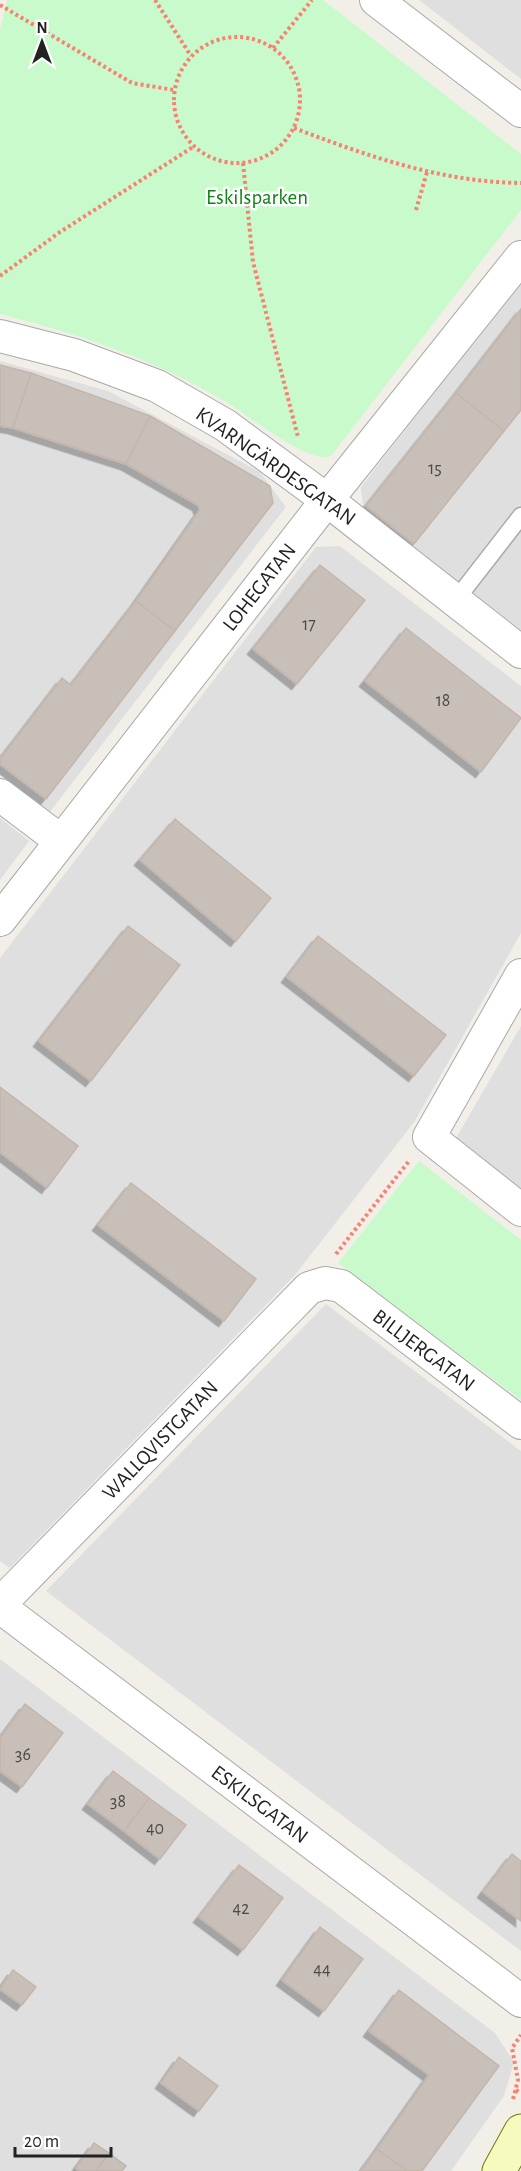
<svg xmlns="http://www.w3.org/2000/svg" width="521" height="2171" viewBox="0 0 521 2171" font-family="'Alegreya Sans',sans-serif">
<defs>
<filter id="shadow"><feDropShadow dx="-5.5" dy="5.5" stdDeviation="0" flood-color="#0004"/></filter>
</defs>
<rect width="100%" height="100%" fill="#f2efe9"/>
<path fill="#e0dfdf" d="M419 0H521V79Z
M521 280V630L363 508 361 487Z
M0 361 108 391 260 472 286 507 49 813 0 775Z
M340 546 521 686V933L415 1121 295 1275 10 1568 0 1561V958L316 547Z
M0 818 29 841 0 880Z
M521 1026V1199L452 1145Z
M326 1304 521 1451V1951L46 1591Z
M0 1659 495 2033 514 2062 504 2096 451 2171H0Z"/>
<path fill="#c8facc" d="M7 0H323L521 154V210L331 456C310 465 253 419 234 407 163 362 82 335 0 314V30Z
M419 1161 521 1240V1400L338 1263Z"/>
<path fill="#c7bfb8" stroke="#c4b6ab" stroke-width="1.5" filter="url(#shadow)" d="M521 309V410L504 431 456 393Z
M0 365 31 373 13 428 0 426Z
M31 373 150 416 126 464 13 428Z
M456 393 504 431 414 544 366 506Z
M150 416 270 486 273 503 175 631 136 601 200 510 198 505 126 464Z
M320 565 365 600 297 684 253 649Z
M136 601 175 631 46 799 0 764V759L62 678 71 685Z
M406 628 521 718 481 772 365 681Z
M175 819 271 898 236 941 140 860Z
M128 926 180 965 91 1081 39 1041Z
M318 936 446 1035 414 1076 287 977Z
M0 1087 78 1146 47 1188 0 1152Z
M131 1183 256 1279 224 1321 98 1225Z
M25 1704 63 1733 22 1787 0 1771V1738Z
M113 1771 149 1798 124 1831 88 1804Z
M149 1798 186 1825 160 1859 124 1831Z
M512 1854 521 1861V1921L483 1892Z
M239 1865 283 1898 243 1950 199 1917Z
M320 1927 363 1959 324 2011 282 1980Z
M13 1970 36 1987 22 2005 0 1989Z
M399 1990 499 2066 422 2171H407L377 2149 429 2075 369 2031Z
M179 2057 218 2086 199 2111 161 2083Z
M94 2143 109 2153 96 2171H80L76 2168Z
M377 2149 407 2171H361Z
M109 2153 126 2166 122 2171H96Z"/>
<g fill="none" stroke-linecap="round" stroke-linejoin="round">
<defs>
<path id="service" d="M455 601 521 516"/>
<path id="minor" d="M376 0 521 111
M0 336 74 355 157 386 225 425 327 500 521 652
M0 795 61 841
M0 920 327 500 521 257
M521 975 429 1137 521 1210
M0 1604 309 1288 325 1283 341 1286 521 1423
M0 1607 521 2001"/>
<path id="secondary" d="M499 2171 521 2131"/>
</defs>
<use href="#service" stroke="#a9a9a9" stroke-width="19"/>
<use href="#minor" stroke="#a9a9a9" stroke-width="34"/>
<use href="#secondary" stroke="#707d05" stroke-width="35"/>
<path stroke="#fa8072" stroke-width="4" stroke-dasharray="3 3" stroke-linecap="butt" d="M155 0 191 56
M0 5 132 83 174 90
M174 100a63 63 0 1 1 126 0a63 63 0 1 1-126 0Z
M273 48 312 0
M294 128C367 156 441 182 521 183
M243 163 253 262 298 437
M416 210 427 172
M0 276 60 232 193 147
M336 1254 409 1161
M516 2090 521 2093
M513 2099 518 2080 512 2048 521 2035"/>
<use href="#service" stroke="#fff" stroke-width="16"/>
<use href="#minor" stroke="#fff" stroke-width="32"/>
<use href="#secondary" stroke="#f7fabf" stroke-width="33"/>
</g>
<g text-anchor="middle" stroke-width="5" stroke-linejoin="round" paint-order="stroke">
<g font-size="18" fill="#4b4948">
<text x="435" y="474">15</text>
<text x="309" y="630">17</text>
<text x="443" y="706">18</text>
<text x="23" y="1760">36</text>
<text x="118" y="1807">38</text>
<text x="155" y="1834">40</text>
<text x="241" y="1914">42</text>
<text x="322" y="1975">44</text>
</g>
<g font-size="21" fill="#0c8416" stroke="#fff">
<text x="257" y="204">Eskilsparken</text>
</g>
<g font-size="21" fill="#222" stroke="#fff">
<text transform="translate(276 466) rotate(35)" y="7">KVARNGÄRDESGATAN</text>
<text transform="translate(259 587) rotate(-52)" y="7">LOHEGATAN</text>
<text transform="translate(424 1350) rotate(37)" y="7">BILLJERGATAN</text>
<text transform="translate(160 1440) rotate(-46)" y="7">WALLQVISTGATAN</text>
<text transform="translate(260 1804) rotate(37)" y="7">ESKILSGATAN</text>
</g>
</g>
<g transform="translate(42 42)" stroke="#ffffff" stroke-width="4.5" paint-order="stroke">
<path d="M0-4.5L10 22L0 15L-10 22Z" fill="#222222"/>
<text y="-9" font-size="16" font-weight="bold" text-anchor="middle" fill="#222222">N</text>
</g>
<path d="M15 2147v9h96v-9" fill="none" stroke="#222222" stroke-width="3"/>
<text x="24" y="2147" font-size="18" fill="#222222" stroke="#ffffff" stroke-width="4.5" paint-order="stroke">20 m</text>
</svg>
